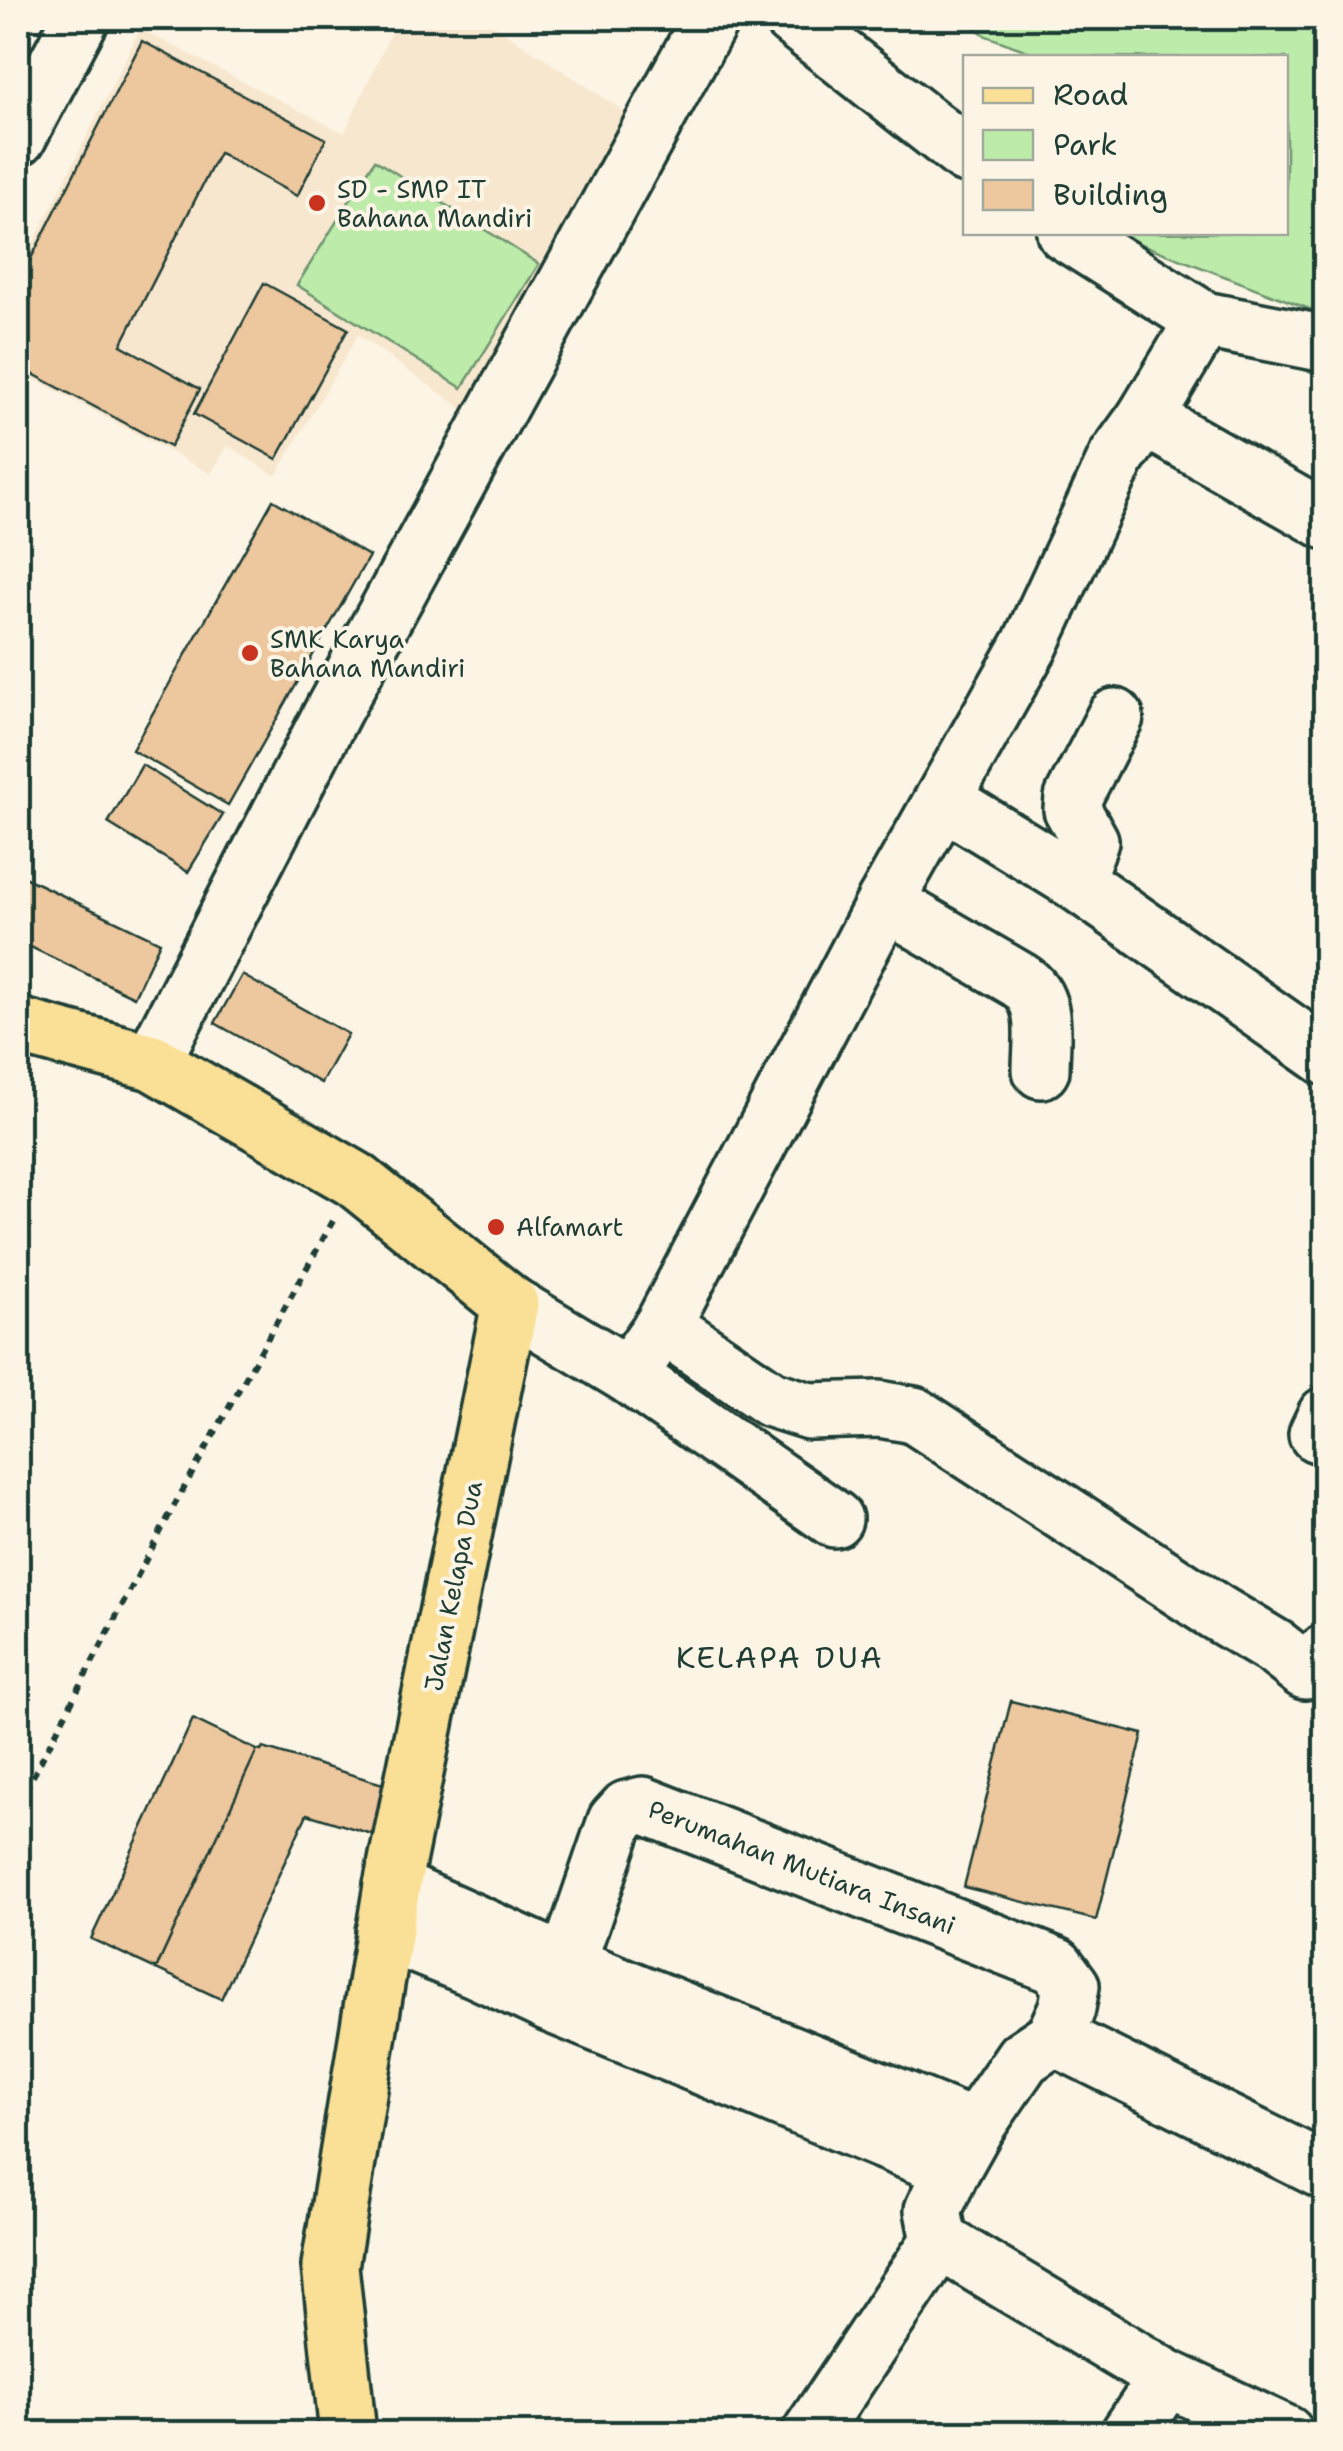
<svg xmlns="http://www.w3.org/2000/svg" width="1343" height="2451" viewBox="0 0 1343 2451" font-family="'Shantell Sans',sans-serif">
<rect width="100%" height="100%" fill="#fcf5e5"/>
<filter id="ink" filterUnits="userSpaceOnUse"><feTurbulence type="fractalNoise" baseFrequency=".01" numOctaves="2"/><feDisplacementMap in="SourceGraphic" scale="20" xChannelSelector="R" yChannelSelector="G"/><feConvolveMatrix kernelMatrix="1 2 1 2 8 2 1 2 1" color-interpolation-filters="sRGB"/></filter>
<g filter="url(#ink)">
<path fill="#f8e7cf" d="M398 18H483L630 115 468 413 358 335 276 476 228 446 211 474 18 370V274L140 29 344 133Z"/>
<path fill="#bcebaa" stroke="#6e946f" stroke-width="2.5" d="M962 18H1325V315L1112 233 1286 232V58L1044 57 986 36Z
M375 160 539 264 462 388 297 285Z"/>
<path fill="#edc79d" stroke="#1f3d34" stroke-width="2.5" d="M142 41 326 139 297 196 219 153 121 345 200 389 170 447 18 366V284Z
M264 283 348 329 277 459 194 414Z
M273 500 369 556 228 805 132 750Z
M142 765 223 815 188 872 108 823Z
M24 877 160 942 134 997 18 941V891Z
M242 975 348 1034 321 1083 215 1023Z
M1011 1701 1143 1734 1096 1920 964 1887Z
M193 1719 257 1750 156 1969 91 1939Z
M263 1748 393 1787 378 1836 307 1814 221 1999 156 1969 257 1750 261 1751Z"/>
<g fill="none" stroke-linecap="round" stroke-linejoin="round">
<defs>
<g id="minor">
<path d="M792 18 966 155"/>
<path d="M18 137 81 18"/>
<path d="M1065 232 1204 320 1326 344"/>
<path d="M1145 418 1326 521"/>
<path d="M943 800 1075 881 1326 1057"/>
<path d="M1075 881 1090 841 1072 809 1073 798 1115 717"/>
<path d="M885 902 1019 980C1050 999 1041 1038 1041 1070"/>
<path d="M152 1062 334 709 711 18"/>
<path d="M510 1304 628 1375 834 1519"/>
<path d="M663 1325 771 1399 809 1411 879 1409 914 1415 1216 1612 1276 1648 1305 1671 1326 1652"/>
<path d="M628 1375 663 1325 885 902 1030 645 1117 457 1145 418 1204 320"/>
<path d="M1317 1434 1326 1415"/>
<path d="M392 1886 567 1964 975 2128"/>
<path d="M384 1932 475 1969 550 2004 952 2169"/>
<path id="s1" d="M550 2004 567 1964 616 1821 627 1809 643 1805 1056 1966 1071 1986 1067 2008 1054 2037 1023 2058 975 2128 952 2169 933 2210 939 2241 1167 2378 1286 2434"/>
<path d="M1054 2037 1326 2172"/>
<path d="M810 2434 939 2241"/>
<path d="M1129 2434 1167 2378"/>
</g>
<path id="major" d="M18 1026 152 1062 356 1180 510 1304 392 1886 330 2266 348 2434"/>
</defs>
<use href="#minor" stroke="#1f3d34" stroke-width="62"/>
<use href="#major" stroke="#1f3d34" stroke-width="62"/>
<path stroke="#1f3d34" stroke-width="6" stroke-dasharray="8 8" stroke-linecap="butt" d="M18 1805 174 1506 333 1221"/>
<use href="#minor" stroke="#fcf5e5" stroke-width="55"/>
<use href="#major" stroke="#fadf96" stroke-width="55"/>
</g>
</g>
<g fill="#c8321e" stroke="#fcf5e5" stroke-width="4">
<circle cx="317" cy="203" r="10"/>
<circle cx="250" cy="653" r="10"/>
<circle cx="496" cy="1227" r="10"/>
</g>
<g text-anchor="middle" stroke-width="8" stroke-linejoin="round" paint-order="stroke">
<g font-size="25" fill="#1f3d34" stroke="#fcf5e5" text-anchor="start">
<text x="337" y="198">SD - SMP IT<tspan x="337" dy="29">Bahana Mandiri</tspan></text>
<text x="270" y="648">SMK Karya<tspan x="270" dy="29">Bahana Mandiri</tspan></text>
<text x="516" y="1236">Alfamart</text>
</g>
<g font-size="25" fill="#1f3d34" stroke="#fcf5e5">
<text transform="translate(453 1586) rotate(-79)" y="9">Jalan Kelapa Dua</text>
<text dy="9" stroke="none"><textPath href="#s1" startOffset="398">Perumahan Mutiara Insani</textPath></text>
</g>
<g font-size="30" letter-spacing="2.5" fill="#1f3d34" stroke="#fcf5e5">
<text x="780" y="1668">KELAPA DUA</text>
</g>
</g>
<rect width="1343" height="2451" fill="none" stroke="#fcf5e5" stroke-width="60"/>
<rect x="30" y="30" width="1283" height="2391" fill="none" stroke="#1f3d34" stroke-width="4" filter="url(#ink)"/>
<rect x="963" y="55" width="325" height="180" fill="#fcf5e5" stroke="#a4ab9e" stroke-width="2.5"/>
<rect x="983" y="88" width="50" height="15" fill="#fadf96" stroke="#a4ab9e" stroke-width="2.5"/>
<text x="1053" y="105" font-size="30" fill="#1f3d34">Road</text>
<rect x="983" y="130" width="50" height="30" fill="#bcebaa" stroke="#a4ab9e" stroke-width="2.5"/>
<text x="1053" y="155" font-size="30" fill="#1f3d34">Park</text>
<rect x="983" y="180" width="50" height="30" fill="#edc79d" stroke="#a4ab9e" stroke-width="2.5"/>
<text x="1053" y="205" font-size="30" fill="#1f3d34">Building</text>
</svg>
